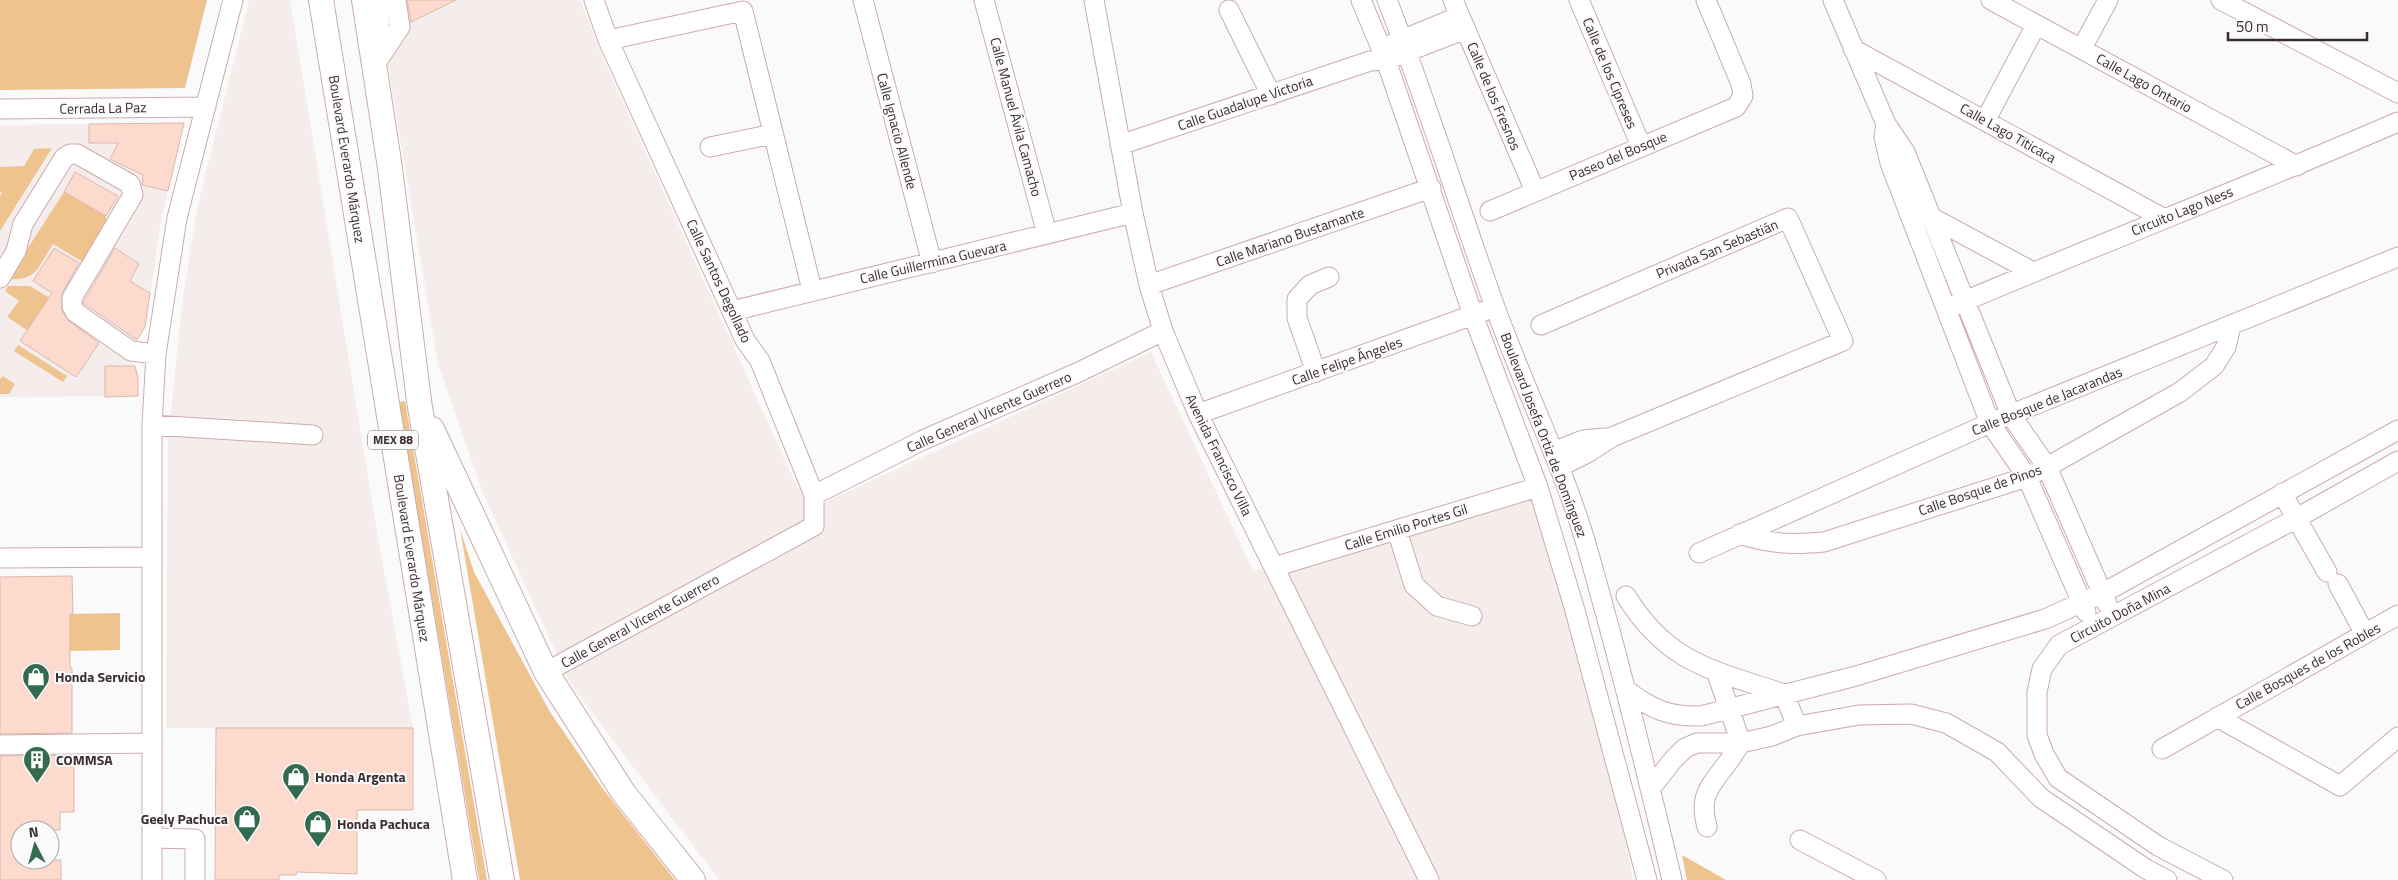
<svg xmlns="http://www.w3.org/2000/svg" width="2398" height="880" viewBox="0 0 2398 880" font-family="'Titillium Web',sans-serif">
<rect width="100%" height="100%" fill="#fafafa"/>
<path fill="#f5ecec" d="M249 0H290L378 538 413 728H166L168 438 183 297 197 209Z
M377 0H580L603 58 797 487 823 503 1151 352 1253 571 1534 492 1569 619 1624 834 1633 880H719L570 683 483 493 438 364Z
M184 123 162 215 145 327 127 358 135 366 138 378V396L0 397V125Z"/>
<path fill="#eec38e" d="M0 0H207L185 88 0 90Z
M52 148 0 231V196L2 193 0 191V167L24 166 34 149Z
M64 192 106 216V226L83 262 53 244C38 266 38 281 8 279Z
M8 286H30L61 305 27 330 7 317 19 301 5 291Z
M18 345 67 376 63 382 14 351Z
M3 376 15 384 9 394H0V379Z
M405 401 487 880H479L399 402Z
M460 529 474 572 550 712 603 789 675 880H520Z
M120 613V650L70 651V614Z
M1682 855 1726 880H1687Z"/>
<path fill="#fcdacd" stroke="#dab9ac" d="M407 0H456L411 22Z
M184 123 168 191 142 185 143 175 110 159 118 143H89V124Z
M75 172 118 196 106 216 64 192Z
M54 248 79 263 62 293V311L69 321 99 343 76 377 20 341 52 293 33 281Z
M115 248 139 264 130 281 150 293 145 327 137 340 83 303Z
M105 366H135L138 378V396L105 397Z
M72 576 73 614H70V668H72V733L0 734V577Z
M216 728H413V810H357V874L297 872 296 875H279V880H215Z
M74 755V812H60V830H20V860H61V880H0V756Z"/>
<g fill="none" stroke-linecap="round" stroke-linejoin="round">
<defs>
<path id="minor" d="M863 0 932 263
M984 0 1047 234
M1094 0 1133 213 1149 285 1163 331 1198 414 1429 880
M1361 0 1386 60 1473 315 1538 487 1574 607 1647 880
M1387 0C1427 101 1458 205 1495 307 1523 385 1560 459 1584 537 1617 650 1645 765 1672 880
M1453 0 1535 191
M1579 0 1641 146
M1833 0 1886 124 1905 152 2011 415 2047 467 2107 604
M1991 0 2297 166
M2221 0 2398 93
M1229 10 1271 95
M370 40 380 23 377 0
M608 40 743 11 812 290
M1392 44 1460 16
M2082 48 2108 0
M1853 49 2163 218
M374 66 400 27 396 0
M0 109 206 107
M1985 121 2036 25
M1886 124 1884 137 1890 163 1990 423 2027 477 2086 612
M1120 145 1370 61 1386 60 1466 29
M710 147 773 134
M1490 211 1736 107 1743 96 1741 84 1706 0
M1931 217 2033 272
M0 278 16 251 23 224 64 158 70 154H77L130 184 133 195 72 298V306L75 312 131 351 156 354
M1149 285 1431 188
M1953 306C2101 243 2251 186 2398 122
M732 311 1133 213
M1541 325 1788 218 1843 341 1612 437 1589 452 1559 467
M1316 372 1297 318V299L1310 285 1329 277
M1198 414 1484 311
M152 425 313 435
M1553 452 1583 440 1605 438
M2282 493 2327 572
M814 495 923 440 1079 372 1163 331
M1397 530 1414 585 1437 606 1472 616
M1739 534C1770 544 1791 545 1824 542L2027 477 2047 467 2180 392 2214 366 2226 347 2231 326
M1699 553 1990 423 2398 257
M0 558 152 557
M1274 567 1538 487
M2338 584 2365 634
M1626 596C1668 664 1713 670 1784 694L1797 726
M1716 671 1741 743
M546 672 814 526V495L760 361 745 340 608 40 594 0
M1625 689C1651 709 1668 717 1701 716L1856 676 2045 619 2103 593 2398 430
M2217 717 2340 786 2398 737
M0 745 152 743
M2162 749 2398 615
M1650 789 1673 760 1685 748 1697 743H1741L1772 736 1797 726 1859 715 1911 714 1946 723 1997 752 2041 798 2146 869 2167 880
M1707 827C1699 797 1708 789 1725 766 1731 759 1736 750 1741 743
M152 838 195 839V880
M1800 840 1876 880
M152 880V425L156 354 177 218 233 0
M2223 880 2158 846 2058 778 2044 754 2037 735V692L2042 669 2059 645 2297 518 2398 461"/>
<path id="major" d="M321 0 465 880
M364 0 390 168 419 401 502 880
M432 429 546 672 623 792 693 880"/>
</defs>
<use href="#minor" stroke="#cdaaad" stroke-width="21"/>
<use href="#major" stroke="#cdaaad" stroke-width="26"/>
<use href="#minor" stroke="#fff" stroke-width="19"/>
<use href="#major" stroke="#fff" stroke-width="24"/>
</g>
<defs>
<symbol id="shop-pin" viewBox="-11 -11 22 30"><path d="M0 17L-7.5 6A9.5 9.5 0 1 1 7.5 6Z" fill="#336a50" stroke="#fafafa"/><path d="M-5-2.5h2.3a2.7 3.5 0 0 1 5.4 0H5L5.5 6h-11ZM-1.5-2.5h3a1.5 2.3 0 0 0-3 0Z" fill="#fff"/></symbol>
<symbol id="building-pin" viewBox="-11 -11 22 30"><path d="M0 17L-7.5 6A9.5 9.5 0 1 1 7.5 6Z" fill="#336a50" stroke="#fafafa"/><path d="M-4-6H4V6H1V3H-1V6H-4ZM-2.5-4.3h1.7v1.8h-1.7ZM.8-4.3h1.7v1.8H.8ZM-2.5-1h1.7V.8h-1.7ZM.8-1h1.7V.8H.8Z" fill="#fff"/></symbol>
</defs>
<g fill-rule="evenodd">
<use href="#shop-pin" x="20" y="661" width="32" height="43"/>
<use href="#building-pin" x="21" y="744" width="32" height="43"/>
<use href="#shop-pin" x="280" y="761" width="32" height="43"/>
<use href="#shop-pin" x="231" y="803" width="32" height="43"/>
<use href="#shop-pin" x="302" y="808" width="32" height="43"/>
</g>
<g text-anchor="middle" stroke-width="4" stroke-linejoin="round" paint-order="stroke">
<rect fill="#fafafa" stroke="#746a6c" stroke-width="1" x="368" y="430.5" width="50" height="19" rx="4"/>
<g font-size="12" font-weight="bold" fill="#3b2d2f">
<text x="393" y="444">MEX 88</text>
</g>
<g font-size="14" fill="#3b2d2f" stroke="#fafafa">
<text transform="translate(1610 73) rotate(67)" y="5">Calle de los Cipreses</text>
<text transform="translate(2144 83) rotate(29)" y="5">Calle Lago Ontario</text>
<text transform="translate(1494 96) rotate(67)" y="5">Calle de los Fresnos</text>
<text transform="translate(1245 103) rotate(-19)" y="5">Calle Guadalupe Victoria</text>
<text transform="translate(103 108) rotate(-1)" y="5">Cerrada La Paz</text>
<text transform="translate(1016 117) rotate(75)" y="5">Calle Manuel Ávila Camacho</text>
<text transform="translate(897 131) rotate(75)" y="5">Calle Ignacio Allende</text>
<text transform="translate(2008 133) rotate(29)" y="5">Calle Lago Titicaca</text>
<text transform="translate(1618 156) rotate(-23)" y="5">Paseo del Bosque</text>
<text transform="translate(347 159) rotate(81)" y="5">Boulevard Everardo Márquez</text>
<text transform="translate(2182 211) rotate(-22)" y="5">Circuito Lago Ness</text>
<text transform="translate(1290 237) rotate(-19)" y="5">Calle Mariano Bustamante</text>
<text transform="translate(1717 249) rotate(-23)" y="5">Privada San Sebastián</text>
<text transform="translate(933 262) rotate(-13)" y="5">Calle Guillermina Guevara</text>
<text transform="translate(719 281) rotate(65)" y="5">Calle Santos Degollado</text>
<text transform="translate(1347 361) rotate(-20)" y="5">Calle Felipe Ángeles</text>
<text transform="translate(2047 401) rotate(-22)" y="5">Calle Bosque de Jacarandas</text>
<text transform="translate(989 412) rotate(-24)" y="5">Calle General Vicente Guerrero</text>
<text transform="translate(1544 435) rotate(69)" y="5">Boulevard Josefa Ortiz de Domínguez</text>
<text transform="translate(1219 455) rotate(64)" y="5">Avenida Francisco Villa</text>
<text transform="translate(1980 490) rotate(-19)" y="5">Calle Bosque de Pinos</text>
<text transform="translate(1406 527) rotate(-17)" y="5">Calle Emilio Portes Gil</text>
<text transform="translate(412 558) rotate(81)" y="5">Boulevard Everardo Márquez</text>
<text transform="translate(2120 613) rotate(-28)" y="5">Circuito Doña Mina</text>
<text transform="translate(640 621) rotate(-29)" y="5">Calle General Vicente Guerrero</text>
<text transform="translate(2308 666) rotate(-29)" y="5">Calle Bosques de los Robles</text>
</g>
<g font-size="14" font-weight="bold" fill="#3b2d2f" stroke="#fafafa" text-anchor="start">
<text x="55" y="682">Honda Servicio</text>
<text x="56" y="765">COMMSA</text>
<text x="315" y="782">Honda Argenta</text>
<text x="228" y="824" text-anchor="end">Geely Pachuca</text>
<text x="337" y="829">Honda Pachuca</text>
</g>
</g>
<g transform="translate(35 845) rotate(354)"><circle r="24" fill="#fafafa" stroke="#aea8a9"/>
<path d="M0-4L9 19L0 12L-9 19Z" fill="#336a50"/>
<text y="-8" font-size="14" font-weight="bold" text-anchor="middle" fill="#3b2d2f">N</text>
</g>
<path d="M2228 32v8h139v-8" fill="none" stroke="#3b2d2f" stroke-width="2.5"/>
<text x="2236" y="32" font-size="15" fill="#3b2d2f" stroke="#fafafa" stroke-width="4" paint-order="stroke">50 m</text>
</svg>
